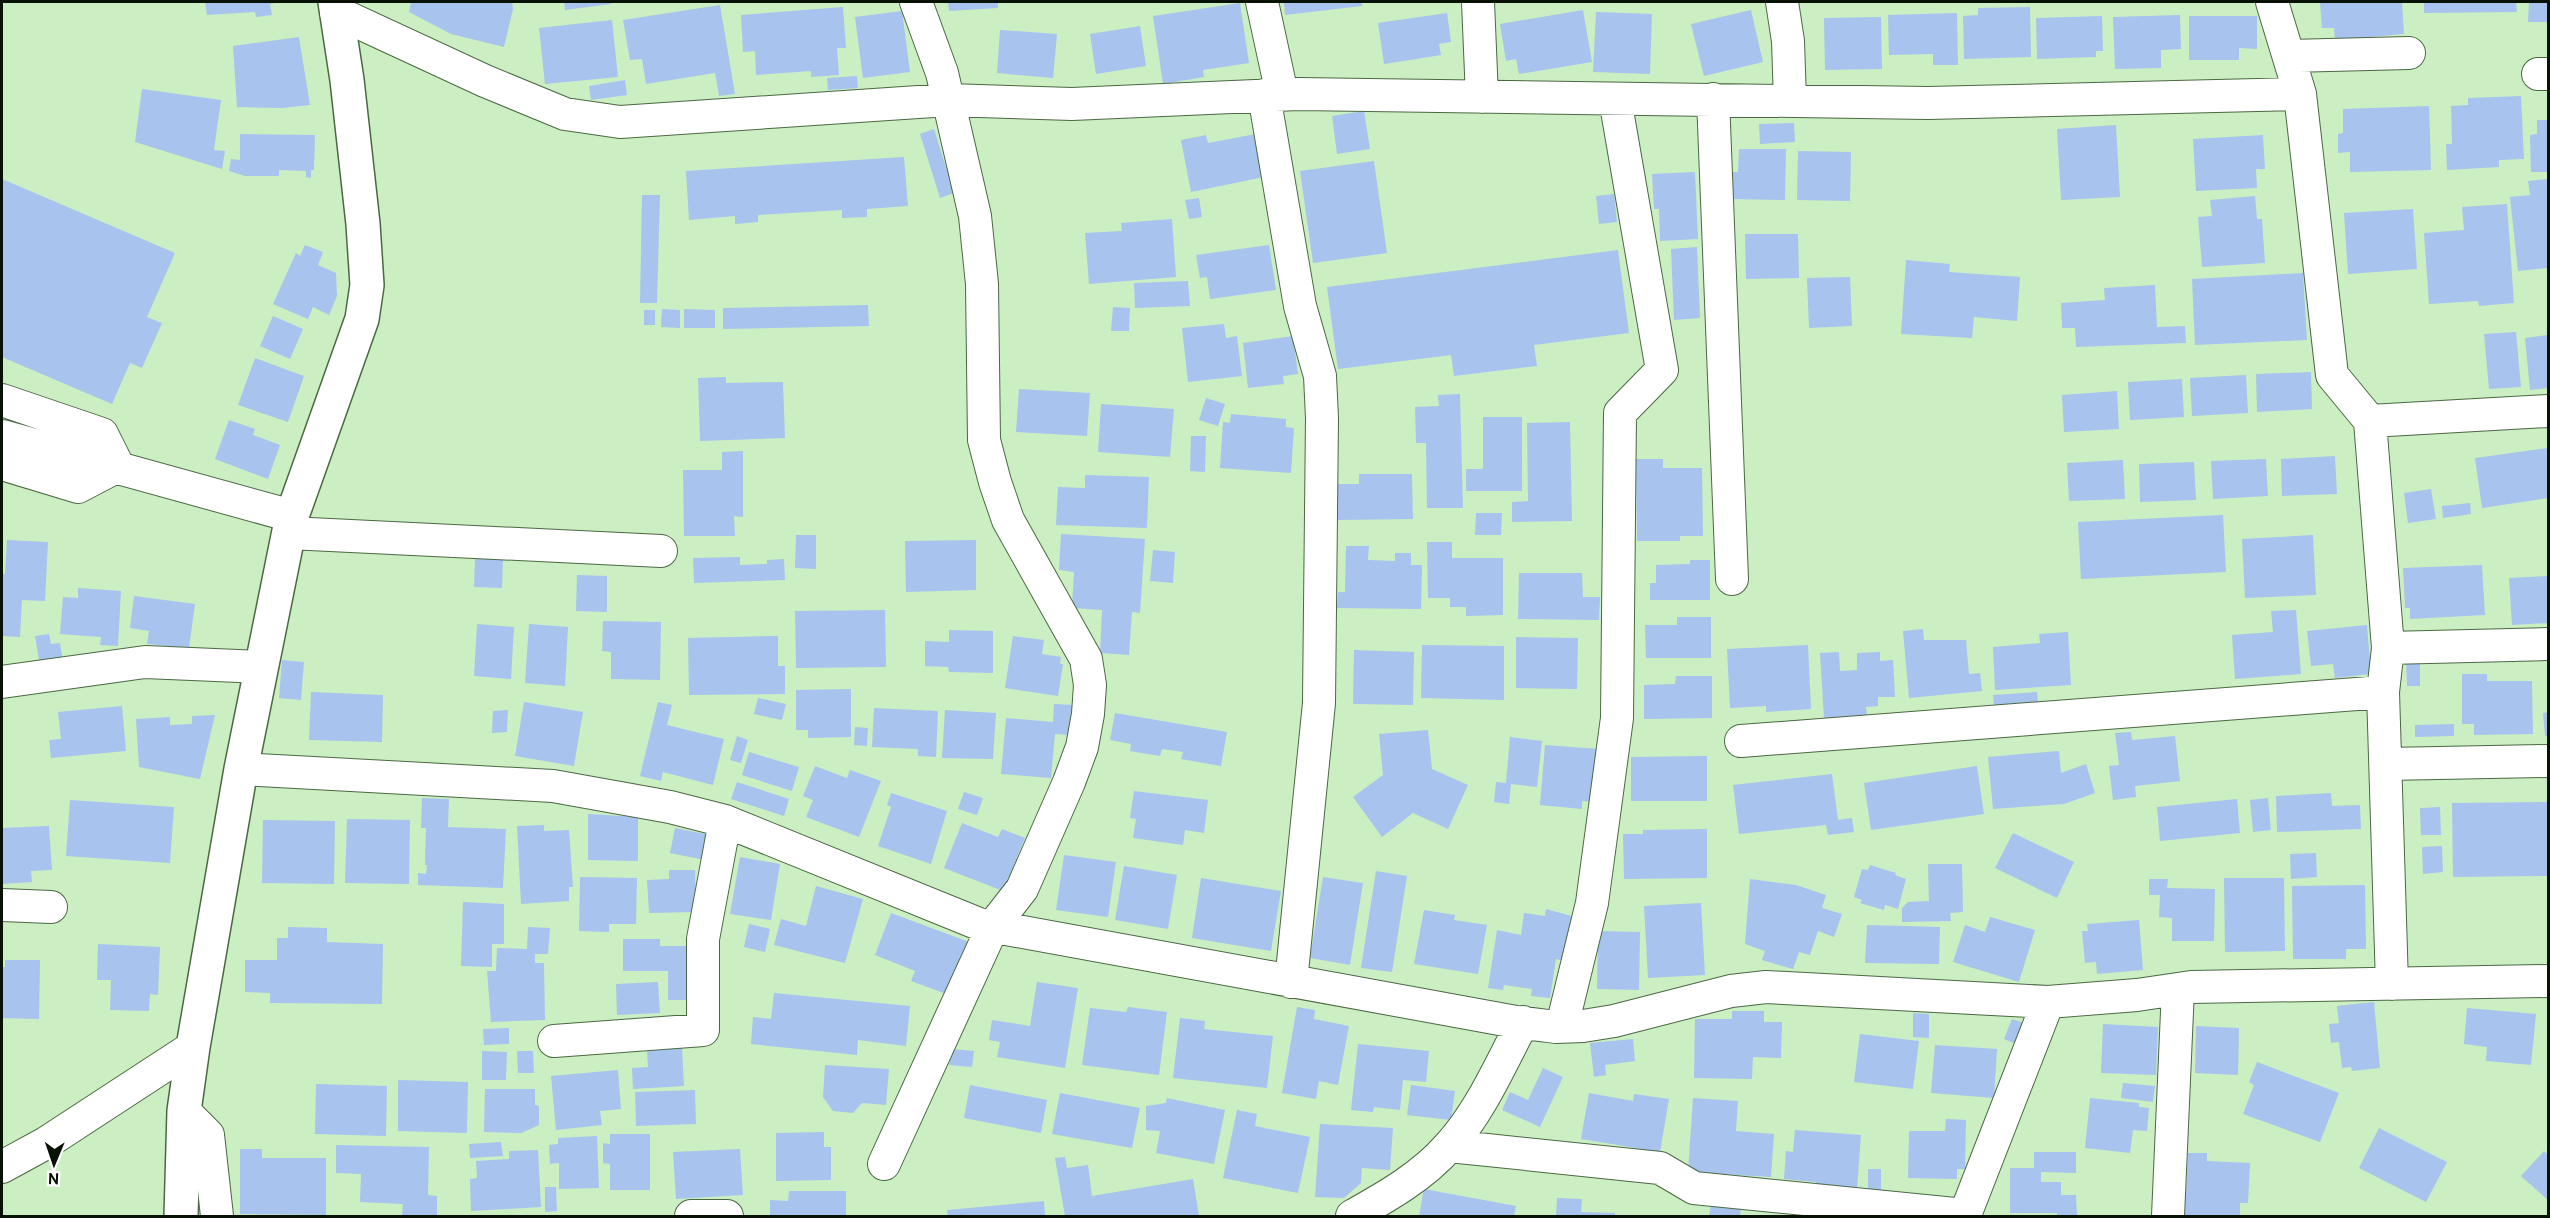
<svg xmlns="http://www.w3.org/2000/svg" width="2550" height="1218" viewBox="0 0 2550 1218" font-family="Overpass,sans-serif">
<rect width="100%" height="100%" fill="#cceec3"/>
<path fill="#a8c3ed" d="M205 2H275V3L270 4 272 15 256 17 255 12 207 15Z
M411 2H512L513 9 504 47 451 34 409 12Z
M564 2H611V4L565 10Z
M948 2H998V8L949 11Z
M1284 2H1362V6L1285 15Z
M2320 2H2402L2404 34 2335 40 2334 28H2322Z
M2424 2H2516L2517 12 2424 13Z
M2529 2H2548V22H2528Z
M1240 3 1249 63 1203 70 1204 77 1163 84 1153 16Z
M720 5 735 94 719 96 715 73 646 84 642 59 630 60 623 20Z
M843 7 846 48H837L839 75 811 77V71L756 75 755 51 743 52 741 15Z
M2030 7 2031 57 1964 59 1963 16 1978 15V8Z
M1583 10 1592 62 1519 74 1516 59 1506 61 1500 24Z
M1751 10 1763 62 1704 76 1691 24Z
M902 11 910 72 863 78 855 17Z
M1596 12 1652 14 1650 74 1593 72Z
M1447 13 1451 42 1439 44 1441 55 1384 64 1378 23Z
M1957 13 1958 65H1933V54L1889 55 1888 15Z
M2180 15 2181 49 2161 50V68L2115 69 2113 17Z
M2102 16 2103 51H2096V57L2037 59 2036 18Z
M2189 16H2257V49L2239 48V60H2189Z
M1881 17 1882 69 1825 70 1824 18Z
M612 20 618 77 545 84 539 28Z
M1140 26 1146 66 1096 74 1090 34Z
M1000 30 1057 34 1053 78 997 73Z
M299 37 310 105 282 108 237 107 233 46Z
M857 76 858 88 828 90 827 78Z
M625 80 627 95 591 100 589 86Z
M142 89 221 100 214 150 225 151 222 169 135 142Z
M2521 96 2524 159 2499 160V167L2447 170 2446 144H2452L2451 106 2468 105V98Z
M2429 106 2431 170 2350 172V152L2338 153V134L2343 133V109Z
M1364 111 1370 149 1337 154 1332 116Z
M2537 120H2548V172H2531L2530 135 2537 134Z
M1794 123 1795 142 1760 144 1759 124Z
M2116 125 2120 197 2061 200 2057 129Z
M934 129 954 193 940 198 920 134Z
M240 134 315 135 314 170H311V178L306 177V171L279 170V176H245L229 171 231 159 240 160Z
M1256 134 1264 177 1191 192 1181 140 1206 135 1208 143Z
M2263 135 2265 169H2256L2257 188 2196 191 2193 139Z
M1739 149H1786L1785 200 1732 199V172H1738Z
M1798 151 1851 152 1850 201 1797 200Z
M904 157 908 206 867 209V217L842 218V210L758 215V222L735 224V216L689 220 686 171Z
M1374 161 1387 253 1313 263 1300 171Z
M1695 172 1698 239 1660 241 1659 209H1654L1652 174Z
M2 179 175 253 147 317 162 323 142 368 130 363 112 404 2 357Z
M2548 179V268L2518 271 2510 197 2530 195 2528 181Z
M1614 194 1617 222 1599 224 1596 196Z
M642 195H660L657 303H640Z
M2255 196 2257 219H2262L2265 263 2202 267 2198 217 2212 216 2210 200Z
M1199 198 1202 217 1189 219 1185 200Z
M2507 204 2514 303 2479 306 2478 301 2429 304 2424 233 2464 230 2462 207Z
M2413 209 2417 269 2348 274 2344 213Z
M1172 219 1176 277 1089 284 1085 233 1122 231 1121 223Z
M1745 234H1798L1799 278 1746 279Z
M305 245 323 252 318 265 336 273 337 296 329 315 313 307 308 319 273 304 296 253 300 256Z
M1269 245 1276 290 1210 299 1207 277 1200 278 1196 255Z
M1697 247 1700 318 1674 320 1671 249Z
M1618 250 1629 333 1534 345 1537 366 1454 376 1451 355 1338 369 1327 287Z
M1906 260 1950 264 1949 272 2020 277 2017 321 1974 317 1972 338 1901 334Z
M2303 273 2307 340 2195 345 2192 279Z
M1850 277 1852 326 1809 328 1807 278Z
M1188 281 1190 306 1135 308 1134 283Z
M2155 285 2157 327 2185 326 2186 343 2076 347 2075 328H2062L2061 303 2105 300 2104 288Z
M868 305 869 326 723 329V308Z
M1113 307 1130 308 1129 331H1111Z
M662 309 680 310V328L661 327Z
M684 309 715 310V328H684Z
M644 310H655V325H644Z
M273 316 303 329 290 359 260 346Z
M1224 324 1226 338 1237 336 1242 376 1188 382 1182 328Z
M2516 332 2521 387 2489 389 2484 334Z
M2548 335V388L2530 390 2525 338Z
M1293 336 1298 374 1283 376 1284 384 1248 388 1243 343Z
M255 358 304 376 288 422 238 405Z
M2311 372 2312 409 2257 412 2256 374Z
M2246 375 2248 413 2192 416 2190 378Z
M726 377V383L783 382 785 438 700 441 698 378Z
M2182 379 2184 417 2130 420 2128 382Z
M1019 389 1090 393 1087 436 1016 432Z
M2117 391 2119 429 2064 432 2062 395Z
M1460 394 1463 508H1427L1426 443H1416L1415 407 1439 406 1438 395Z
M1206 398 1225 404 1218 426 1199 420Z
M1101 404 1174 409 1170 457 1098 452Z
M1231 414 1286 419V427L1294 428 1291 473 1220 468 1223 422 1230 423Z
M1483 417H1522V491H1466V469H1483Z
M229 420 255 429 253 435 280 445 268 479 215 459Z
M1570 422 1572 521 1512 522V502L1528 501 1527 423Z
M1191 436H1206L1205 472 1190 471Z
M2548 448V498L2482 508 2475 458Z
M743 451V517L734 516 735 536H684L683 470H722V452Z
M2335 456 2337 494 2282 496 2281 459Z
M1636 459H1663V468H1702L1703 536H1680V541H1637Z
M2266 459 2268 496 2213 499 2211 461Z
M2123 460 2125 499 2069 501 2067 463Z
M2194 462 2196 500 2140 502 2139 464Z
M1359 474H1412L1413 519 1338 520V484H1359Z
M1085 475 1149 477 1147 528 1056 525 1058 487 1085 488Z
M2431 489 2436 519 2408 523 2404 493Z
M2470 503 2471 514 2443 518 2442 506Z
M1476 513H1502L1501 535H1475Z
M2223 515 2226 572 2081 579 2078 522Z
M1061 534 1145 539 1140 613 1132 612 1129 655 1100 653 1102 610 1072 608 1074 572 1059 570Z
M796 535H816V569L795 568Z
M2313 535 2316 595 2245 598 2242 539Z
M7 540 48 542 45 601 22 600 20 637 2 636V574H5Z
M976 540V590L906 592 905 541Z
M1427 542H1452V558H1503V615L1466 616V607H1450V598H1428Z
M1346 546H1369L1368 560 1395 561V553H1411V565H1422L1421 609 1337 608 1338 592H1345Z
M1153 550 1175 552 1173 583 1150 581Z
M740 557V565L767 564V560L784 559 785 580 694 583 693 558Z
M475 559H503L502 588 474 587Z
M1690 560H1710V600H1650V583H1656V565L1690 564Z
M2482 565 2485 615 2410 619V608H2405L2403 568Z
M1519 573H1582L1583 597H1600L1599 620 1518 619Z
M577 575 607 576V612L576 611Z
M2548 576V623L2512 625 2509 578Z
M78 588 121 591 118 646 100 645 101 637 60 634 63 597 78 598Z
M134 596 195 604 189 648 147 644 149 631 130 628Z
M885 610 886 667 796 668 795 611Z
M2296 610 2301 674 2235 679 2232 635 2273 632 2271 611Z
M1677 617H1711V658H1646L1645 625H1677Z
M603 621 661 622 660 680 611 679V652L602 651Z
M477 624 514 627 511 679 474 676Z
M529 624 568 627 565 686 525 683Z
M2367 625 2371 674 2335 678 2333 664 2311 666 2307 631Z
M1923 629 1924 640H1966L1969 674 1980 673 1982 691 1909 698 1903 631Z
M949 630 993 631V673L949 672 948 667 925 666V641L949 642Z
M2068 632 2071 685 1995 690 1993 647 2040 643 2039 634Z
M49 634 51 644 60 643 63 662 40 666 35 636Z
M778 636V666H785V694L689 695 688 638Z
M1013 636 1044 640 1042 654 1061 657 1060 664H1063L1058 696 1005 688Z
M1516 637 1578 638 1577 689 1516 688Z
M1422 645 1504 646V700L1421 698Z
M1808 645 1811 709 1766 712V706L1730 708 1727 649Z
M1354 650 1414 652 1413 705 1353 704Z
M1839 652 1840 671 1857 670V653L1880 652V661L1893 660 1895 697H1878V706L1866 707 1867 717 1824 719 1820 653Z
M2420 657V686H2407L2406 658Z
M282 660 304 662 301 700 279 698Z
M2462 674H2487V681H2532L2533 734 2474 735V724H2462Z
M1676 676H1712V718L1644 719V685L1675 684Z
M851 689V737L808 738V730H796V690Z
M311 692 383 695 382 742 309 740Z
M2037 692 2038 702 1994 706 1993 695Z
M758 698 786 704 782 720 754 714Z
M524 702 583 712 574 766 515 756Z
M658 702 672 705 667 725 724 739 713 785 663 772 661 781 640 776Z
M1054 704 1073 705 1071 735 1055 734 1051 778 1001 774 1006 718 1053 722Z
M122 706 126 751 51 758 49 740 61 739 58 712Z
M874 708 938 711 936 757 918 756V749L872 747Z
M508 710 507 732 492 733 493 711Z
M945 710 996 713 993 759 942 758Z
M2548 712V736H2545L2543 713Z
M1115 713 1227 732 1221 766 1181 759 1183 752 1162 749 1160 756 1130 751 1131 744 1110 740Z
M215 715 200 779 139 767 136 719 170 717V725L192 724V716Z
M2454 724V736L2415 737V725Z
M855 727 868 728 867 746 854 745Z
M1428 730 1432 769 1468 785 1448 829 1413 813 1382 837 1353 797 1383 775 1379 734Z
M2131 732 2132 740 2175 736 2180 781 2135 786 2136 797 2113 800 2109 766 2119 765 2115 733Z
M737 736 748 740 741 763 730 760Z
M1510 737 1542 741 1537 787 1511 784 1509 804 1494 802 1496 782 1506 783Z
M1545 745 1599 749 1594 802 1582 801V809L1540 805Z
M2059 751 2061 773 2086 764 2095 793 2064 804 1993 809 1988 757Z
M749 752 799 767 792 791 742 775Z
M1707 756V801H1631V757Z
M815 766 847 778 850 770 881 781 859 837 806 817 813 800 803 796Z
M1977 766 1984 814 1871 830 1864 783Z
M1832 774 1838 820 1852 818 1854 832 1828 835 1826 825 1739 834 1733 785Z
M737 782 789 799 784 816 731 799Z
M1134 791 1208 800 1204 833 1185 830 1183 845 1133 838 1136 819 1130 818Z
M964 792 983 798 977 815 958 809Z
M891 793 947 811 931 864 878 846 891 807 887 805Z
M2331 793 2332 806 2360 805 2361 829 2277 832 2276 796Z
M422 798 449 799 448 827 506 829 503 888 418 885V873L426 874 427 865H425L426 828H421Z
M2268 798 2271 830 2253 832 2250 800Z
M2237 799 2240 833 2160 841 2157 807Z
M70 800 174 807 170 863 66 856Z
M2548 802V876L2453 877 2452 803Z
M2440 807 2441 835H2421L2420 808Z
M588 814 638 817V861L588 860Z
M347 819 410 820 409 884 345 883Z
M263 820 335 821 334 884 262 883Z
M962 823 998 837 1002 829 1025 838 1003 891 944 868Z
M544 825V831L569 830 573 887H569V901L521 904 517 826Z
M49 826 52 870 31 871 32 882 2 884V828Z
M675 828 710 835 705 860 670 853Z
M1707 829V878L1624 879 1623 834H1643V830Z
M2013 833 2074 862 2057 898 1995 868Z
M2442 846 2443 872 2423 874 2422 847Z
M2316 853 2317 877 2291 879 2290 854Z
M1064 855 1116 862 1108 917 1056 910Z
M740 857 780 864 771 920 730 914Z
M1928 864H1962L1963 912 1950 913 1951 921 1902 922V908L1908 902 1929 901Z
M1870 865 1896 873 1895 875 1906 879 1898 909 1885 905 1884 910 1860 903 1862 900 1854 897 1862 869 1868 870Z
M1124 866 1177 875 1168 929 1115 920Z
M669 870H695L696 912 649 913 647 880 669 879Z
M1376 871 1407 876 1392 972 1361 968Z
M580 877 637 878 636 924H609V932L579 931Z
M1323 877 1363 883 1350 965 1310 958Z
M1201 878 1281 891 1271 951 1192 938Z
M2224 878H2284L2285 951 2225 952Z
M1750 879 1796 885 1826 895 1822 908 1842 914 1834 937 1818 931 1810 955 1799 952 1793 969 1762 960 1765 951 1745 944Z
M2149 879H2168L2167 888 2215 889 2214 941H2172V918L2159 917 2160 895H2149Z
M2365 885 2366 949H2346V959H2293L2292 886Z
M816 886 863 899 845 963 774 945 781 919 806 926Z
M463 902 504 904V944H492V967L461 966Z
M1701 903 1705 975 1648 978 1644 906Z
M1546 909 1575 917 1564 961 1556 959 1550 998 1531 996 1532 989 1504 985 1503 990 1488 988 1497 930 1521 935 1524 913 1545 916Z
M1424 910 1455 915 1454 920 1487 925 1478 974 1414 964Z
M891 913 969 942 949 995 911 981 915 971 875 955Z
M1990 917 2035 930 2019 982 1953 962 1965 925 1985 932Z
M2139 920 2143 970 2097 974 2096 962 2085 963 2082 931H2088L2087 924Z
M749 924 770 929 765 952 744 947Z
M1867 925 1940 927 1939 964 1865 963Z
M288 927 327 928V942L383 944 382 1004 270 1003V993L245 992V960H277V938H288Z
M528 927 550 928 548 954H535V963H544L545 1020 491 1022 487 971H496L497 948 527 949Z
M1598 931 1640 932 1639 990 1597 989Z
M623 939H660V946H687V1000H668V971H623Z
M98 944 160 947 158 995 150 994 149 1011 110 1010 111 980H97Z
M5 960H40L39 1019 2 1018V967H5Z
M658 982 660 1013 617 1015 616 984Z
M1037 982 1078 988 1065 1068 997 1057 1000 1042 989 1040 992 1020 1030 1026Z
M774 993 910 1006 906 1046 858 1040 857 1055 751 1044 753 1017 771 1019Z
M2374 1002 2380 1068 2352 1071 2351 1067 2342 1068 2339 1042 2331 1043 2329 1024 2339 1023 2337 1006Z
M1128 1007 1167 1012 1159 1075 1082 1065 1090 1008 1126 1012Z
M1297 1007 1315 1010 1314 1019 1349 1026 1338 1085 1319 1081 1316 1099 1282 1093Z
M2467 1008 2536 1014 2531 1065 2486 1061 2487 1047 2464 1044Z
M1732 1011H1764V1022H1782L1781 1058 1753 1057 1752 1079 1694 1078 1695 1019H1732Z
M1913 1013 1929 1014V1038L1913 1037Z
M1180 1018 1205 1021 1204 1029 1273 1036 1267 1088 1173 1078Z
M2012 1019 2027 1024 2018 1045 2004 1039Z
M2103 1024 2158 1027 2156 1075 2101 1073Z
M2196 1026 2239 1028 2238 1075 2195 1073Z
M509 1028V1044L484 1045 483 1029Z
M1860 1034 1919 1041 1913 1089 1854 1082Z
M1633 1039 1635 1061 1605 1065 1606 1075 1594 1077 1590 1043Z
M1358 1044 1429 1051 1426 1082 1403 1080 1400 1110 1374 1107 1373 1112 1351 1110Z
M1935 1045 1997 1049 1994 1098 1931 1093Z
M682 1048 684 1086 633 1089 632 1068 648 1067 647 1051Z
M951 1049 974 1051 972 1067 949 1065Z
M482 1051 507 1052 506 1080H482Z
M517 1051H533L534 1073H518Z
M2257 1062 2339 1093 2320 1142 2243 1114 2254 1085 2249 1082Z
M825 1065 889 1069 886 1105 862 1103 853 1113 833 1111 823 1097Z
M1543 1068 1563 1077 1540 1127 1502 1110 1510 1092 1528 1100Z
M618 1070 621 1109 600 1111 602 1125 556 1130 551 1076Z
M398 1080 468 1082 467 1133 398 1131Z
M2123 1083 2155 1086 2153 1102 2121 1098Z
M316 1084 387 1086 386 1136 315 1134Z
M970 1085 1047 1100 1041 1133 964 1118Z
M1411 1085 1455 1091 1451 1120 1407 1115Z
M485 1089H535V1105L539 1106V1125L521 1133 484 1132Z
M695 1090 696 1124 636 1126 635 1092Z
M1060 1093 1140 1108 1132 1148 1052 1134Z
M1589 1093 1633 1101 1634 1094 1669 1099 1660 1152 1581 1139Z
M1167 1098 1225 1110 1214 1164 1156 1153 1160 1131 1146 1130V1106L1166 1103Z
M1693 1098 1738 1101 1736 1131 1774 1134 1771 1177 1688 1172Z
M2090 1098 2139 1103V1107L2149 1108 2147 1131 2133 1130 2130 1153 2085 1148Z
M1237 1110 1257 1114 1255 1126 1310 1137 1298 1193 1223 1178Z
M1946 1119 1966 1120 1965 1169H1957V1179L1908 1178 1909 1131H1945Z
M1320 1124 1393 1128 1390 1170 1362 1168 1361 1183 1344 1198 1315 1197Z
M2379 1128 2447 1162 2426 1202 2359 1168Z
M1795 1130 1861 1135 1857 1190 1816 1186V1182L1784 1179 1786 1151 1793 1152Z
M824 1132V1147H831V1180L776 1181V1133Z
M610 1134H650V1190H610V1164L603 1163V1143L610 1144Z
M597 1136 599 1188 559 1189V1163L550 1164 549 1145 558 1144V1138Z
M501 1142 503 1156 470 1158 469 1144Z
M336 1145 429 1147 428 1195 437 1196V1216L402 1215 403 1204 360 1202 361 1174 336 1173Z
M240 1149H262V1158H326V1215L240 1214Z
M740 1149 743 1195 676 1199 673 1152Z
M538 1150 541 1207 471 1211 470 1179 477 1178 476 1161 509 1159V1151Z
M2544 1151 2548 1155V1200L2521 1176Z
M2034 1152H2076V1173L2041 1172V1182H2061V1195H2076L2077 1216H2057V1213H2010V1168H2034Z
M2188 1153H2207V1161L2250 1163 2248 1203H2240V1216H2179L2180 1194 2186 1195Z
M1065 1157 1067 1168 1088 1165 1092 1196 1193 1179 1199 1216H1065L1055 1158Z
M1868 1169H1881V1192H1868Z
M545 1187H556L557 1211 545 1212Z
M1424 1189 1516 1206 1514 1216H1419Z
M789 1191H846V1216H770V1200L788 1201Z
M1557 1198 1582 1199 1581 1212 1615 1213V1216H1556Z
M1044 1201 1045 1216H948L947 1210Z
M1711 1204 1741 1208 1740 1216H1709Z"/>
<g fill="none" stroke-linecap="round" stroke-linejoin="round">
<defs>
<path id="street" d="M1262 2 1282 94
M1478 2 1482 97
M1782 2 1788 41 1790 101
M2272 2 2300 94 2332 375 2370 421 2548 411
M336 12 485 81 565 114 620 122 948 100 1072 104 1299 94 1928 103 2300 94
M2289 56 2409 53
M2538 74H2548
M1264 95 1300 306 1320 376 1322 418 1319 703 1291 982
M1713 99 1732 579
M2 400 102 434 118 466 78 487 2 464
M2370 421 2388 648 2383 692 2392 984
M2 436 292 516
M289 533 661 551
M2388 648 2548 644
M2 682 145 662 261 667
M1741 741 2383 692
M2386 764 2548 761
M241 769 553 786 670 807 725 821 979 924 1516 1022 1556 1027 1583 1026 1614 1021 1731 991 1766 987 2048 1002 2137 995 2191 987 2548 981
M2 905 51 907
M1562 1026 1592 903 1617 718 1620 413 1662 370 1615 99
M554 1041 703 1030V939L725 821
M184 1111 208 1135 217 1216
M1449 1146 1660 1168 1694 1188 1965 1215 2048 1002
M884 1164 993 926 1022 889 1069 782 1082 747 1088 714 1090 685 1086 659 1008 520 995 482 984 440 982 284 975 216 942 73 916 2
M2 1167 46 1143 193 1047
M691 1216H727
M1352 1216C1386 1197 1423 1176 1449 1146 1481 1111 1501 1063 1523 1022
M2168 1216 2178 989"/>
<path id="secondary" d="M181 1216 184 1111 193 1047 241 769 292 516 362 319 367 285 363 224 347 80 335 2"/>
</defs>
<use href="#street" stroke="#4b6843" stroke-width="34"/>
<use href="#secondary" stroke="#4b6843" stroke-width="36"/>
<use href="#street" stroke="#fff" stroke-width="32"/>
<use href="#secondary" stroke="#fff" stroke-width="33"/>
</g>
<rect width="2550" height="1218" fill="none" stroke="#071205" stroke-width="6"/>
<g transform="translate(54 1164) rotate(182)" stroke="#ffffff" stroke-width="4.5" paint-order="stroke">
<path d="M0-4.5L10 22L0 15L-10 22Z" fill="#071205"/>
<text y="-9" font-size="16" font-weight="bold" text-anchor="middle" fill="#071205">N</text>
</g>
</svg>
